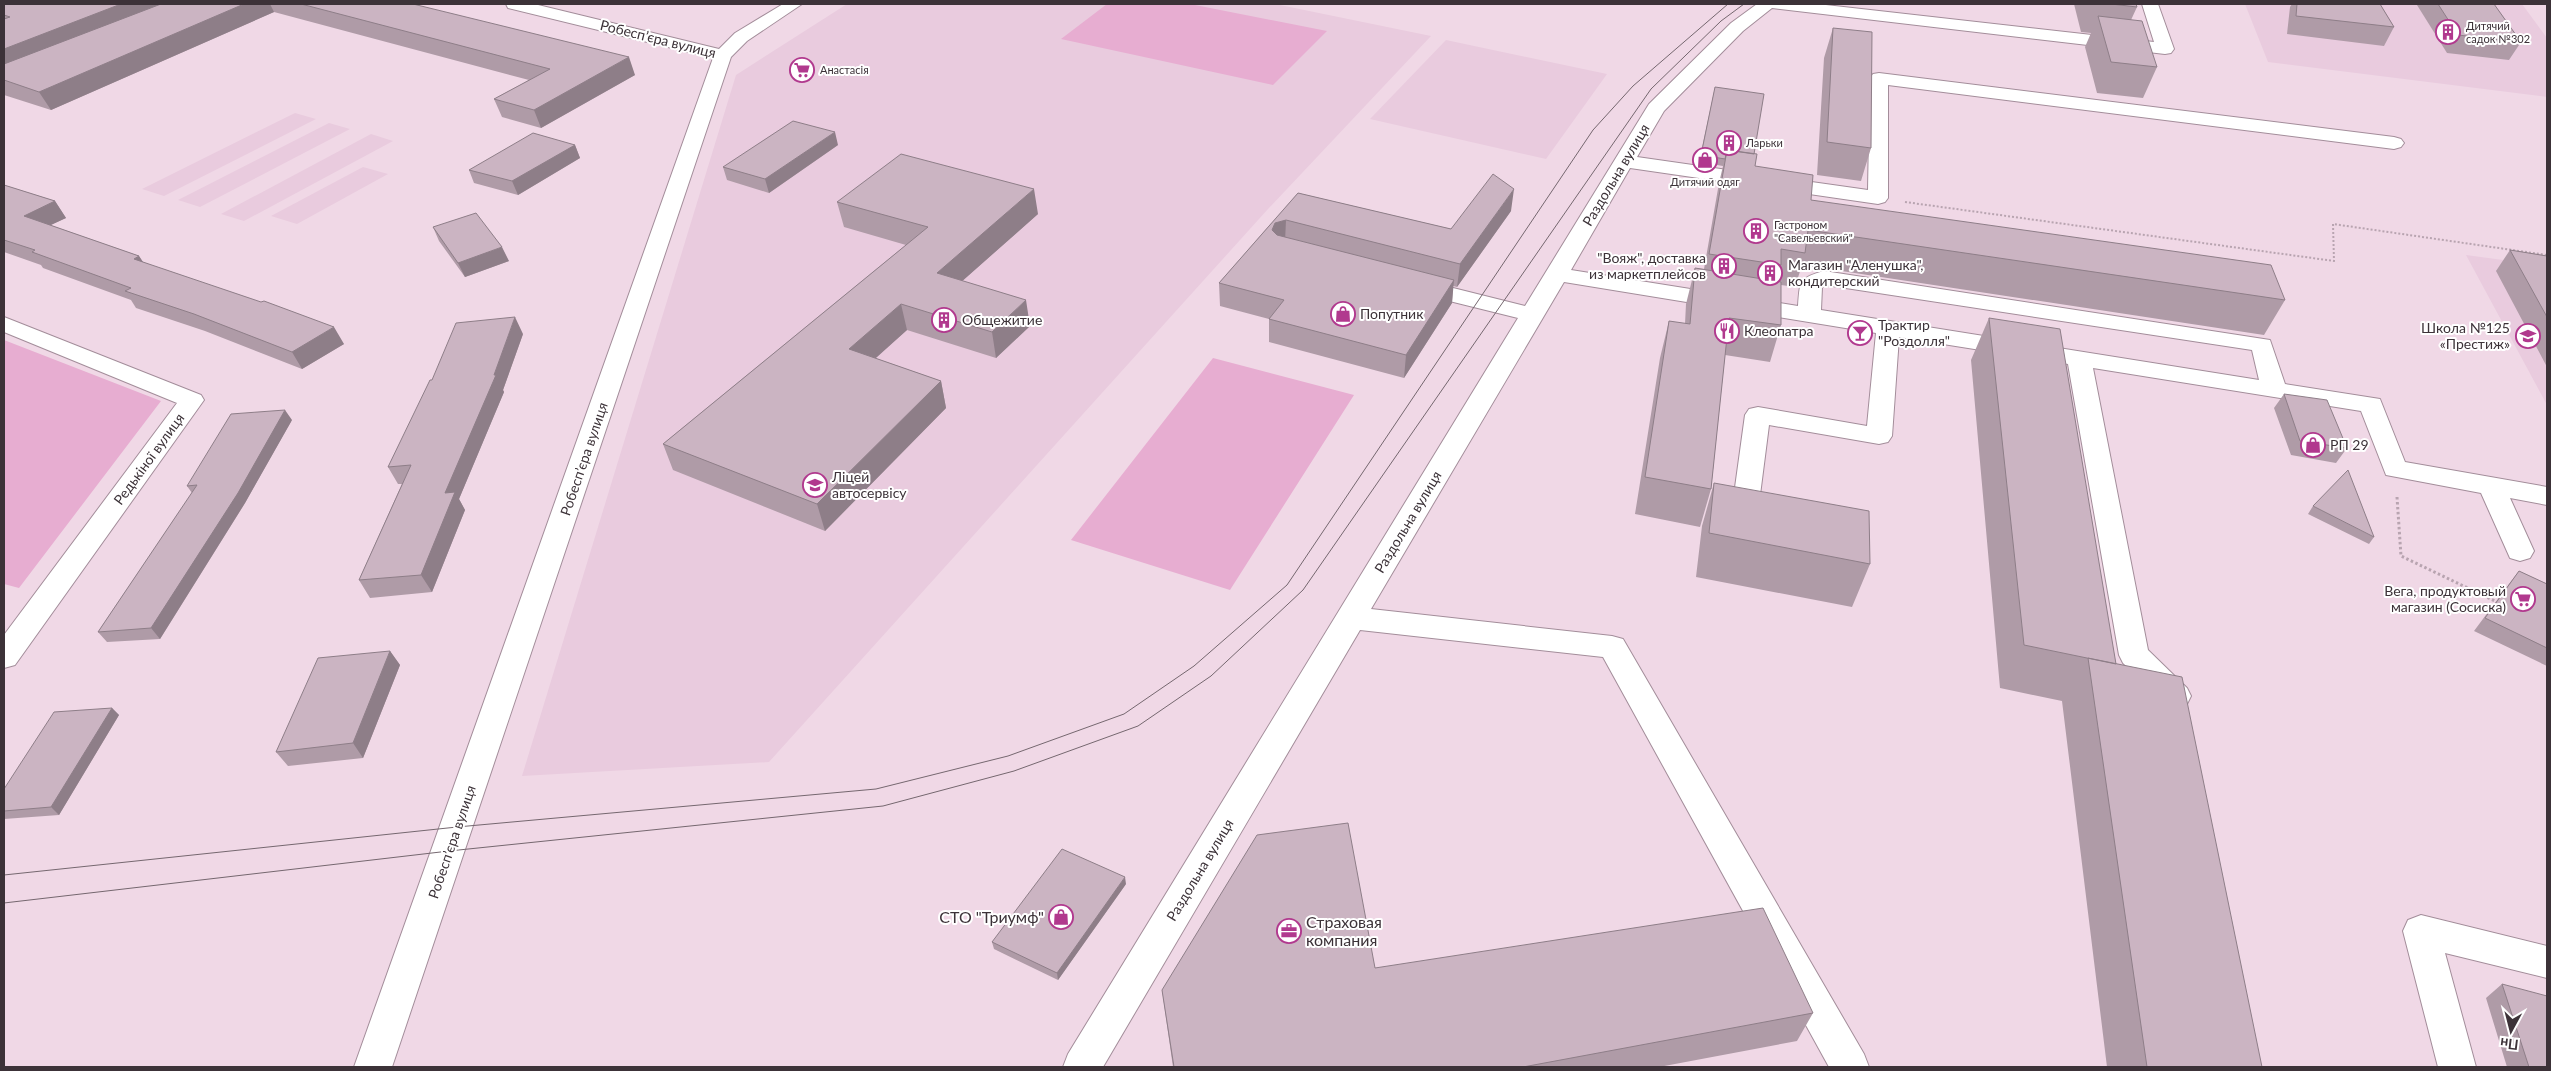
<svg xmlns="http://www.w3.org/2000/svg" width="2551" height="1071" viewBox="0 0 2551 1071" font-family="Lato,sans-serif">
<rect width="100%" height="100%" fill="#f0d8e6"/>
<path fill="#e9cbde" d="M847 4H1275L1431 36 1268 209 769 762 522 776 736 75Z
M2245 4H2522L2547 38V97L2268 62Z
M1446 40 1607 74 1546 159 1370 119Z
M295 113 316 119 164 196 142 189Z
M329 123 350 129 200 207 178 200Z
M371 134 393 141 244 221 221 214Z
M363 167 388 174 297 224 271 216Z
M2466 255 2547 266V405Z"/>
<path fill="#e7add1" d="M1107 4H1190L1327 31 1273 85 1061 39Z
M4 340 161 401 19 588 4 584Z
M1213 358 1354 395 1230 590 1071 540Z"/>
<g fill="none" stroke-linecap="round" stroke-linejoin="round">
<defs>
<path id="minor" d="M506 4H534L719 49 735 33 783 4H802L747 41 731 57 392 1067H354L713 58 508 8Z
M1757 4H1817L2154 42 2142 4H2158L2174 49 2171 53 2165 54 1772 8 1743 31 1664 111 1637 157 1868 190 1870 78 1873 74 1879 73 2394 137 2401 139 2404 143 2401 147 2394 149 1888 85V198L1885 202 1878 204 1630 168 1571 270 1798 306C1800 282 1798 278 1824 271L2270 340 2285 384 2380 399 2405 462 2547 487V505L2510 498 2534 551 2530 558 2520 561 2510 558 2481 493 2386 475 2361 411 2093 368 2148 650 2187 688 2191 696 2187 704 2176 708 2165 704 2123 663 2119 655 2068 364 1899 337 1892 436 1888 442 1879 444 1769 425 1760 495 1779 500 1782 506 1779 512 1769 515 1737 508 1733 502 1745 415 1749 409 1758 407 1867 426 1876 333 1564 282 1371 609 1612 636 1623 639 1864 1054 1869 1067H1829L1603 657 1360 630 1103 1067H1063L1068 1054 1518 318 1409 291 1406 286 1409 281 1417 279 1525 306 1649 104 1731 23ZM1826 285 2252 350 2259 380 1821 310 1822 287Z
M4 317 201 395 204 400 15 665 4 668V635L177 403 4 332Z
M2421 915 2547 946V978L2445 953 2476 1067H2438L2403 931 2408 920Z"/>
</defs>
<use href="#minor" stroke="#a38d9a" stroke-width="2"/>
<path stroke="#b8a4b0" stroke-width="2" stroke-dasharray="2 2" stroke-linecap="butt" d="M1905 202 2334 261 2333 224 2547 255"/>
<path stroke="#b8a4b0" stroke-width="3" stroke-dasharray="2.5 2.5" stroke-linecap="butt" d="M2397 497 2401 556 2499 603"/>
<use href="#minor" fill="#fff" fill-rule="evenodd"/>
<path stroke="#75676f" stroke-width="1" d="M4 875 457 827 876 789 1008 756 1124 714 1194 666 1287 585 1593 130 1633 86 1728 4
M4 903 449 851 883 806 1014 771 1138 726 1211 676 1303 590 1651 89 1721 21 1744 4"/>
</g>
<path fill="#af9ba7" d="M4 4H413L635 75 541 128 502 117 494 99 529 80 274 12 51 110 4 95Z
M2074 4H2136L2137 7 2131 20 2157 67 2143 98 2097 93 2085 47 2091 33 2081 32Z
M2292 4H2380L2394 27 2384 46 2287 34 2290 7Z
M2418 4H2494L2521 42 2509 60 2447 53 2417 5Z
M1833 28 1871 148 1861 181 1817 175 1824 58Z
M1715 87 1754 154 1755 166 1811 200 2285 300 2264 335 1802 265 1795 287 1781 285V325L1770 362 1725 355 1711 489 1700 527 1635 514 1660 358 1669 321 1685 324 1686 304 1695 268 1704 269 1719 183 1723 166 1699 162Z
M575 145 580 158 518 195 474 183 469 170Z
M838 145 769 193 727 180 723 167Z
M4 185 55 201 66 218 50 225 139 256 143 262 344 344 302 369 205 331 136 308 131 300 43 268 41 265 4 252Z
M1298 193 1451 229 1511 211 1457 287 1453 286 1452 303 1404 378 1269 342V319L1220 306 1219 283Z
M837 202 1038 214 962 281 1030 326 996 358 907 330 875 358 941 381 946 408 825 531 673 470 663 444 906 245 844 227Z
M433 227 509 261 465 277 439 241Z
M2510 250 2547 256V367L2496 271Z
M1989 318 2116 664 2262 1067H2107L2062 701 2000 688 1971 360Z
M523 334 503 390 504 392 459 499 465 510 432 592 370 598 359 580 402 484H398L388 467 432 380Z
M2284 394 2347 448 2336 463 2291 455 2274 408Z
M292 420 245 503 160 639 107 642 98 632 192 493 187 486Z
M1714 483 1870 564 1852 607 1696 577 1702 526Z
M2313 506 2374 537 2369 544 2308 514Z
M2519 571 2547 584V666L2474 631 2509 584Z
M390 651 400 665 363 758 288 766 276 752Z
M112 708 119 715 59 815 4 819V789Z
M1126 884 1058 980 994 949 992 942Z
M1375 968 1813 1013 1797 1041 1659 1067H1173L1162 990Z
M2502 984 2547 1067H2507L2486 998Z"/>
<path fill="#8e7e88" d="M121 4H176L4 72V49Z
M244 4H270L274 12 51 110 39 92Z
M629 57 635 75 541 128 534 110Z
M835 132 838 145 769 193 765 179Z
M575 145 580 158 518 195 512 181Z
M1034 189 1038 214 942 299 937 273Z
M1514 189 1511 211 1457 287 1460 264Z
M55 201 66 218 36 232 24 216Z
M1286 220 1285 242 1275 245 1272 230 1275 223Z
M502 247 509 261 465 277 458 263Z
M139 256 150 273 134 259Z
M1454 280 1452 303 1404 378 1406 355Z
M1026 300 1030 326 996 358 992 332Z
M901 304 907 330 856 376 849 349Z
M515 317 523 334 503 390 504 392 459 499 465 510 432 592 421 575 445 493 494 375Z
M334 327 344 344 302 369 292 352Z
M941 381 946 408 825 531 817 504Z
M285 410 292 420 245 503 160 639 151 628Z
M390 651 400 665 363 758 353 743Z
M112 708 119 715 59 815 51 807Z
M1125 877 1126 884 1058 980 1057 973Z"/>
<path fill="#cbb4c2" stroke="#8e7e88" d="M4 4H121L4 49V19L10 17 4 15Z
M161 4H244L39 92 4 80V64Z
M301 4H413L629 57 534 110 494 99 550 69Z
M2111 4H2136L2137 7Z
M2297 4H2380L2394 27 2296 16Z
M2438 4H2494L2521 42 2458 35Z
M2098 16 2142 21 2157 67 2111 62Z
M1833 28 1872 32 1871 148 1827 142Z
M1715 87 1764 94 1754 154 1727 150 1725 159 1701 155Z
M793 121 835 132 765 179 723 167Z
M533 133 575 145 512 181 469 170Z
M1727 150 1757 154 1755 166 1813 175 1811 200 2271 265 2285 300 1808 230 1805 253 1781 249V265L1709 254Z
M901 154 1034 189 937 273 1026 300 992 332 901 304 849 349 941 381 817 504 663 444 928 227 837 202Z
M1493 174 1514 189 1460 264 1286 220 1275 223 1272 230 1277 235 1454 280 1406 355 1269 319 1284 300 1219 283 1298 193 1451 229Z
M4 185 55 201 24 216 139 256 134 259 261 302 264 301 334 327 292 352 194 314 125 291 131 288 32 252 35 250 4 240Z
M476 213 502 247 458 263 433 227Z
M2510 250 2547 256V317Z
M1695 268 1781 282V325L1729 318 1711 489 1645 477 1669 321 1690 324Z
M515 317 494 375H496L445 493 455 492 421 575 359 580 411 465 388 467 430 380H432L456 323Z
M1989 318 2060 329 2116 664 2024 645Z
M2284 394 2327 400 2347 448 2300 441Z
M285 410 238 493 151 628 98 632 197 485 187 486 231 414Z
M2348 470 2374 537 2313 506Z
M1714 483 1869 511 1870 564 1709 533Z
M2519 571 2547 584V648L2485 618Z
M390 651 353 743 276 752 318 658Z
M2088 658 2182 677 2262 1067H2147Z
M112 708 51 807 4 811V789L54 712Z
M1348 823 1375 968 1763 908 1813 1013 1523 1067H1174L1162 990 1257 835Z
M1062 849 1125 877 1057 973 992 942Z
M2502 984 2547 996V1067H2529Z"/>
<defs>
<symbol id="building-ring" viewBox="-11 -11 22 22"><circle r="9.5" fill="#fff" stroke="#b1398e" stroke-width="1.5"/><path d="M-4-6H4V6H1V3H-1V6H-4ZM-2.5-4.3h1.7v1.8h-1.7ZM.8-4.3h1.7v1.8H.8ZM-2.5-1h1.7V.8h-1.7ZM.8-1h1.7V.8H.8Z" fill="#b1398e"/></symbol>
<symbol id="supermarket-ring" viewBox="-11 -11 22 22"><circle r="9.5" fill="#fff" stroke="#b1398e" stroke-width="1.5"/><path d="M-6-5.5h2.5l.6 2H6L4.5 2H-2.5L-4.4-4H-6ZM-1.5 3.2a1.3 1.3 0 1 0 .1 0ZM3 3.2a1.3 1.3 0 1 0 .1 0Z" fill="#b1398e"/></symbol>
<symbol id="shop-ring" viewBox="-11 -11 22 22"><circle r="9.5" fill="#fff" stroke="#b1398e" stroke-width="1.5"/><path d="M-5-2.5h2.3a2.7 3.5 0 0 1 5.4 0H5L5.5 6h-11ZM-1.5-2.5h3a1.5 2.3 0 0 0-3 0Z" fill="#b1398e"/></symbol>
<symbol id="restaurant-ring" viewBox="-11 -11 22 22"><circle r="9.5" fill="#fff" stroke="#b1398e" stroke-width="1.5"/><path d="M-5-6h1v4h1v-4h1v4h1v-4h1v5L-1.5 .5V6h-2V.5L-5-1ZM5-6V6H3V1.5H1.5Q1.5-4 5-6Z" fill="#b1398e"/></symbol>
<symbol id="bar-ring" viewBox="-11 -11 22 22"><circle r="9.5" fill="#fff" stroke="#b1398e" stroke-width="1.5"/><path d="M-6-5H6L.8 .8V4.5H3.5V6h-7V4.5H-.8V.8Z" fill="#b1398e"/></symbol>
<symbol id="school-ring" viewBox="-11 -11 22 22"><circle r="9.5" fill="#fff" stroke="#b1398e" stroke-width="1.5"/><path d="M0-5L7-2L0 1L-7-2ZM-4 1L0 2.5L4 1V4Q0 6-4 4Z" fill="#b1398e"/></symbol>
<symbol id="university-ring" viewBox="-11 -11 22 22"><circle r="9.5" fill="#fff" stroke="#b1398e" stroke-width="1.5"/><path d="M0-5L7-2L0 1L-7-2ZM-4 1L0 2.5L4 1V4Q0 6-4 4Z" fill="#b1398e"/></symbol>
<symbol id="office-ring" viewBox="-11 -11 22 22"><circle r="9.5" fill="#fff" stroke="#b1398e" stroke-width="1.5"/><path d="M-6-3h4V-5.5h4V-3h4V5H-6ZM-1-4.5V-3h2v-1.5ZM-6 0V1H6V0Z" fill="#b1398e"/></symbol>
</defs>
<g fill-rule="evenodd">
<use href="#building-ring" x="2434" y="18" width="28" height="28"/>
<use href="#supermarket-ring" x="788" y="56" width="28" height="28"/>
<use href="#building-ring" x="1715" y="129" width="28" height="28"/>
<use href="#shop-ring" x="1691" y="146" width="28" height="28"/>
<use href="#building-ring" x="1742" y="217" width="28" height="28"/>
<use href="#building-ring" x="1710" y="252" width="28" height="28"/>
<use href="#building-ring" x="1756" y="259" width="28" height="28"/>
<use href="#shop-ring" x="1329" y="300" width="28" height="28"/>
<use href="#building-ring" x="930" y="306" width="28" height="28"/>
<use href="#restaurant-ring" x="1713" y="317" width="28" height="28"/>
<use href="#bar-ring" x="1846" y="319" width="28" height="28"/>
<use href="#school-ring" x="2514" y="322" width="28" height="28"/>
<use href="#shop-ring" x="2299" y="431" width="28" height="28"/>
<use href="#university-ring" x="801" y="471" width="28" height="28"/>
<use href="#supermarket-ring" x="2509" y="585" width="28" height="28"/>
<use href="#shop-ring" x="1047" y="903" width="28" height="28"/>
<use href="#office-ring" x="1275" y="917" width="28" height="28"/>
</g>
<g text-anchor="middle" stroke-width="4" stroke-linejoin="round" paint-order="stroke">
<g font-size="11" fill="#3c3238" stroke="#fff" text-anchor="start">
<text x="2466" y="30">Дитячий<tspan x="2466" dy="13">садок №302</tspan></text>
<text x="820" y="74">Анастасія</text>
<text x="1746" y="147">Ларьки</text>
<text x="1705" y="186" text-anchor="middle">Дитячий одяг</text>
<text x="1774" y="229">Гастроном<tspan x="1774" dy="13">"Савельевский"</tspan></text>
</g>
<g font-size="14" fill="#3c3238" stroke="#fff">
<text transform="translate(658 39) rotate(14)" y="5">Робесп’єра вулиця</text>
<text transform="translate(1616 175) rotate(-59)" y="5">Раздольна вулиця</text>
<text transform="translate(149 459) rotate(-54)" y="5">Редькіної вулиця</text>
<text transform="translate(584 459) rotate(-71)" y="5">Робесп’єра вулиця</text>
<text transform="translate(1408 522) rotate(-59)" y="5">Раздольна вулиця</text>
<text transform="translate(452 842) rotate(-71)" y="5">Робесп’єра вулиця</text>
<text transform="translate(1200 870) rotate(-59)" y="5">Раздольна вулиця</text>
</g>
<g font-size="14" fill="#3c3238" stroke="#fff" text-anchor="start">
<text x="1706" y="263" text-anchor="end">"Вояж", доставка<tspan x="1706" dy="16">из маркетплейсов</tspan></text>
<text x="1788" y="270">Магазин "Аленушка",<tspan x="1788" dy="16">кондитерский</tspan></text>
<text x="1360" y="319">Попутник</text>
<text x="962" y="325">Общежитие</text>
<text x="1878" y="330">Трактир<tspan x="1878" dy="16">"Роздолля"</tspan></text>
<text x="2510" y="333" text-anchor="end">Школа №125<tspan x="2510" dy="16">«Престиж»</tspan></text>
<text x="1744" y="336">Клеопатра</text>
<text x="2330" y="450">РП 29</text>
<text x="832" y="482">Ліцей<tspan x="832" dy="16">автосервісу</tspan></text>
<text x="2506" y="596" text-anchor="end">Вега, продуктовый<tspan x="2506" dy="16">магазин (Сосиска)</tspan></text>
</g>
<g font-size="16" fill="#3c3238" stroke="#fff" text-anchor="end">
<text x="1044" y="923">СТО "Триумф"</text>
<text x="1306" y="928" text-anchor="start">Страховая<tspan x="1306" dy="18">компания</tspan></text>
</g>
</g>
<rect width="2551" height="1071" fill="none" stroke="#3c3238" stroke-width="10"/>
<g transform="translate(2511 1031) rotate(187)" stroke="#ffffff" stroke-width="4" paint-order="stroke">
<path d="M0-4L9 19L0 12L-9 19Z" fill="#3c3238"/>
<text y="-8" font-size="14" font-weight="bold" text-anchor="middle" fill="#3c3238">Пн</text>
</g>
</svg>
